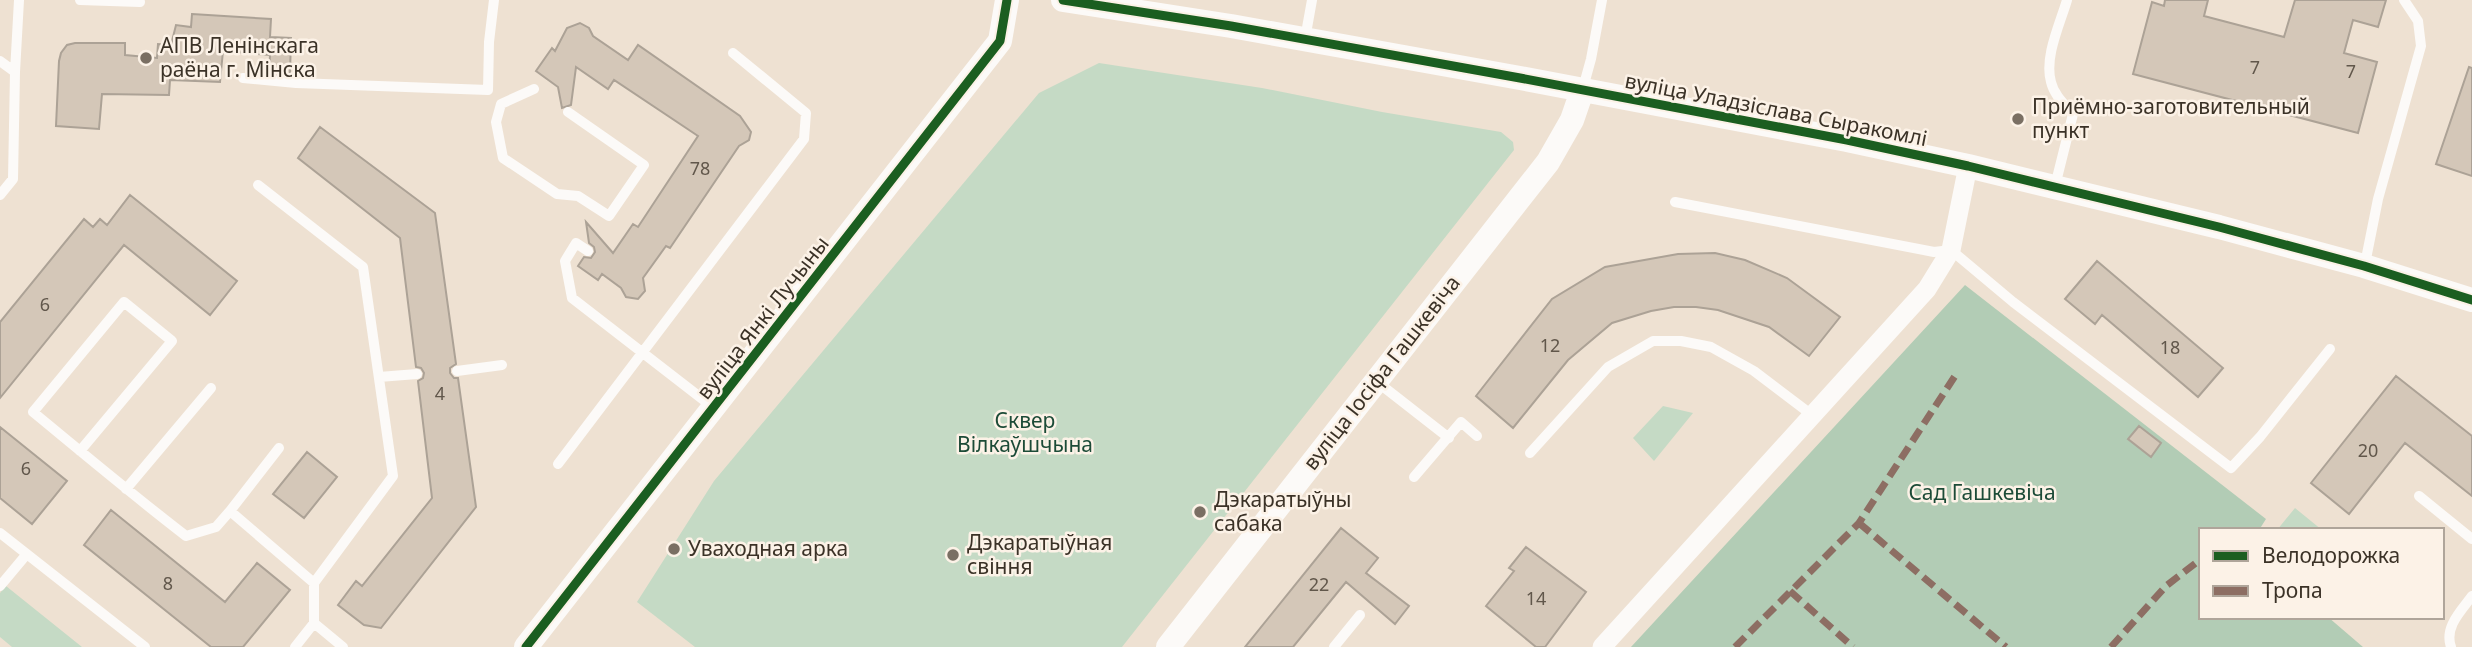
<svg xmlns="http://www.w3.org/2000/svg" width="2472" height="647" viewBox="0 0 2472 647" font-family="'Noto Sans',sans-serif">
<rect width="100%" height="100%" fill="#eee1d2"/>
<path fill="#c5dac5" d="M1099 63 1262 88 1382 112 1501 132 1513 142 1514 150 1122 647H695L637 602 714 481 1039 93Z
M1663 406 1693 413 1654 461 1633 438Z
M2295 508 2322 530H2277Z
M6 586 82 647H12L0 637V593Z"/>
<path fill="#b2ccb5" d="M1965 285 2266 519 2259 530H2201V617H2328L2363 647H1631Z"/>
<path fill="#d4c7b8" stroke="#aca296" stroke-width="2" d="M2165 0H2208L2204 16 2284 37 2295 0H2386L2378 27 2353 20 2344 53 2377 62 2358 133 2133 74 2152 2 2164 6Z
M192 14 271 19 270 37 291 38 290 74 269 73 270 55 223 51 220 82 170 80 169 95 102 94 99 129 56 126 59 61 61 53 67 45 75 43H125V55L157 58 158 44 171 45 176 25 191 27Z
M580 23 589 28 593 36 628 60 638 45 740 116 751 132 749 140 739 146 670 248 666 246 643 278 645 291 638 299 626 297 621 288 602 274 598 280 578 266 584 257 591 258 595 252 594 247 589 243 586 222 613 253 633 224 638 227 698 136 614 80 608 89 576 67 571 105 562 108 558 87 536 71 552 48 555 51 567 28Z
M2469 67 2472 68V176L2436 164Z
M320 127 435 213 456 364 450 368V373L454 378H458L476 507 381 628 364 625 338 605 356 581 362 586 432 498 418 381 423 378 424 373 421 368 416 367 400 238 298 158Z
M130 195 237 281 210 315 124 245 0 398V322L84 219 93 227 100 219 107 225Z
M1715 253 1745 260 1787 278 1840 317 1809 356 1769 327 1718 310 1696 307H1674L1651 311 1612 323 1568 360 1513 428 1476 396 1552 299 1605 267 1678 254Z
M2097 261 2223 368 2198 397 2102 315 2095 324 2065 299Z
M2396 376 2472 436V496L2405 443 2349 514 2311 483Z
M2139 426 2161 443 2151 457 2128 439Z
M0 427 67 481 32 524 0 498Z
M307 452 337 477 304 518 273 494Z
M111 510 225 602 257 563 290 590 243 647H211L84 545Z
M1341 528 1378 558 1366 573 1409 606 1395 624 1346 582 1293 647H1245Z
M1526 547 1586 592 1545 647H1536L1486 606 1514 571 1509 568Z"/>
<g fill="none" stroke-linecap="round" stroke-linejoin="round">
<path stroke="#fcfaf8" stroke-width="10" d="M80 0 140 2
M1305 39 1312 0
M0 61 15 72 13 179 0 195
M15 72 19 0
M243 78 296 83 488 90 489 42 494 0
M1583 88 1591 59 1602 0
M534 89 501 104 496 122 503 158 557 194 578 196 609 216 644 165 568 112
M258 185 363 267 393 476 314 583V623
M2055 186 2073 114C2064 104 2054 95 2051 82 2044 57 2060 24 2067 0
M1675 202 1934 252 1951 250 2013 302 2231 468 2260 437 2330 349
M588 251 576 243 565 261 572 298 714 408
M2365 264 2378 199 2421 46 2418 21 2404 0
M457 371 502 365
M379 377 417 374
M1376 381 1449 438
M80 451 172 341 124 302 33 412C84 454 134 496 186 536L216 527 230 511 314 583
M1530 453 1608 367 1653 341H1681L1711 347 1754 371 1812 415
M558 464 804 139 806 113 733 53
M1414 477 1461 422 1477 436
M126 489 211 388
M2419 496 2472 539
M230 511 279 448
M0 533 145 647
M0 586 26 555
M295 647 314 623 343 647
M1334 647 1360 615
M2451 647C2444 627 2461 611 2472 596"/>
<path stroke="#fcfaf8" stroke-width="19" d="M1602 647 1927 289 1951 250 1968 166"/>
<path stroke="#fcfaf8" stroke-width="24" d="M1063 0 1231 26 1520 78 1847 140 1968 166 2219 227 2364 266 2472 300
M526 647 1000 41 1007 0
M1168 647 1548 162 1572 120 1582 91"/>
<path stroke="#8d6e63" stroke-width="7" stroke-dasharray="14 7" stroke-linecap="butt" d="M1859 523 2006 647
M1790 591 1853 647
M1735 647 1859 523 1955 376
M2111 647 2166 586 2201 559"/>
<defs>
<path id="cycleway" d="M1063 0 1231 26 1520 78 1847 140 1968 166 2219 227 2364 266 2472 300
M526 647 1000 41 1007 0"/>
</defs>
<use href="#cycleway" stroke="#fcf2e7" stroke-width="13"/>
<use href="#cycleway" stroke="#1b5e20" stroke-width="9"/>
</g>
<g fill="#7a6f63" stroke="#fcf2e7" stroke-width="2.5">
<circle cx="146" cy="58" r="7"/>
<circle cx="2018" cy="119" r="7"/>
<circle cx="1200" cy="512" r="7"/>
<circle cx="674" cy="549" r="7"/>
<circle cx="953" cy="555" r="7"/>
</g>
<g text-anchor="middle" stroke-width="5" stroke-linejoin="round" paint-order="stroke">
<g font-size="18" fill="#61574b">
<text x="2255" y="74">7</text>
<text x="2351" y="78">7</text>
<text x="700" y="175">78</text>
<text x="45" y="311">6</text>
<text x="1550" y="352">12</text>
<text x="2170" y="354">18</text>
<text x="440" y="400">4</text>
<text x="2368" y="457">20</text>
<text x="26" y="475">6</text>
<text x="168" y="590">8</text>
<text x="1319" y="591">22</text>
<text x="1536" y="605">14</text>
</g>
<g font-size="21" fill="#3b3227" stroke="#fcf2e7" text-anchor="start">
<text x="160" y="53">АПВ Ленінскага<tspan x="160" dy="24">раёна г. Мінска</tspan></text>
<text x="2032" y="114">Приёмно-заготовительный<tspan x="2032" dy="24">пункт</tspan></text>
<text x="1214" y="507">Дэкаратыўны<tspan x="1214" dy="24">сабака</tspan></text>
<text x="967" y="550">Дэкаратыўная<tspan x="967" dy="24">свіння</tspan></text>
<text x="688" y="556">Уваходная арка</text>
</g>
<g font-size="21" fill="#3b3227" stroke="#fcf2e7">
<text transform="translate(1776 110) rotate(11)" y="7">вуліца Уладзіслава Сыракомлі</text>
<text transform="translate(763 318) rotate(-52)" y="7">вуліца Янкі Лучыны</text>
<text transform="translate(1382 373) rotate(-52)" y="7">вуліца Іосіфа Гашкевіча</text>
</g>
<g font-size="21" fill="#1c4b37" stroke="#fcf2e7">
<text x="1025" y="428">Сквер<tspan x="1025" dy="24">Вілкаўшчына</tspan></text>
<text x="1982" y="500">Сад Гашкевіча</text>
</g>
</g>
<rect x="2199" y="528" width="245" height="91" fill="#fcf2e7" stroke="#afa59a" stroke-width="2"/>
<rect x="2213" y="551" width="35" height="10" fill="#1b5e20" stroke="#afa59a" stroke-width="2"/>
<text x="2262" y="563" font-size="21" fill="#3b3227">Велодорожка</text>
<rect x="2213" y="586" width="35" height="10" fill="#8d6e63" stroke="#afa59a" stroke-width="2"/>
<text x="2262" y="598" font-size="21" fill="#3b3227">Тропа</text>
</svg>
